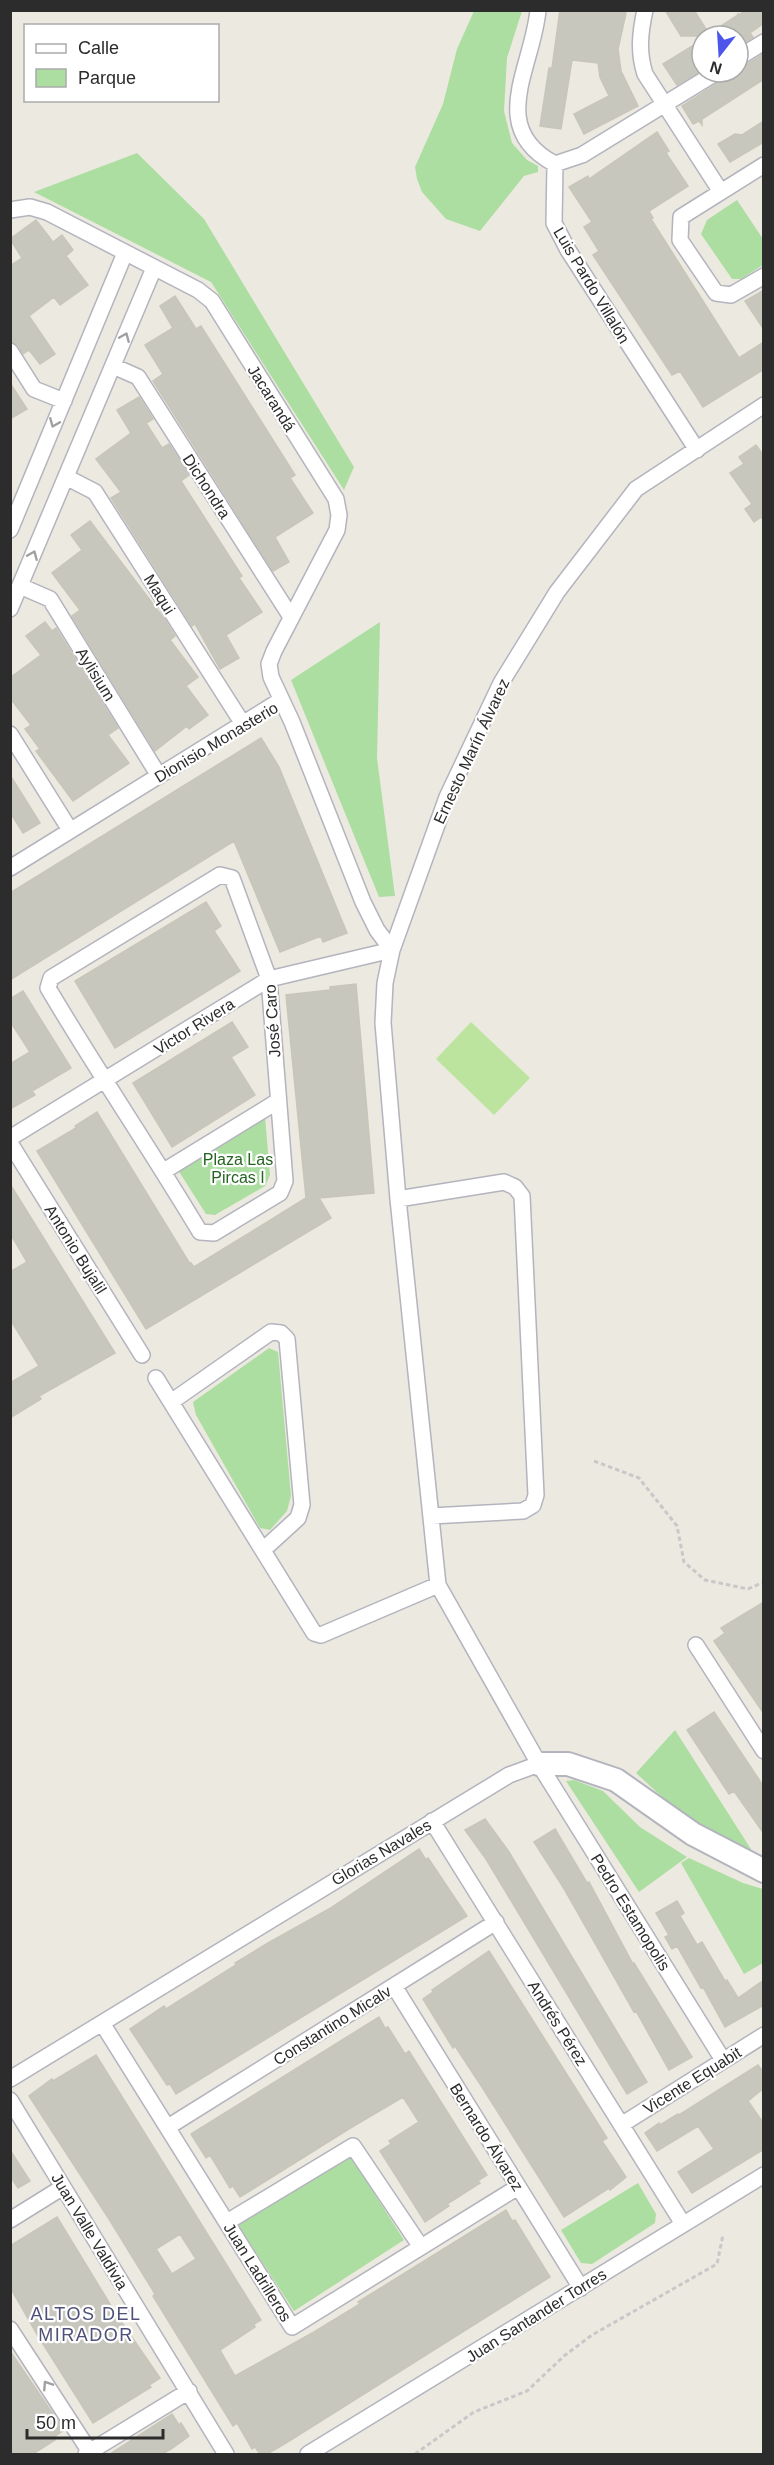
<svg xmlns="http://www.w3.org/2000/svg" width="774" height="2465" viewBox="0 0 774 2465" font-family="Helvetica,sans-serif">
<rect width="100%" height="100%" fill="#ece9e0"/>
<path fill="#addea1" d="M474 11H522L507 58 504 111 512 143 527 160 538 166V172L524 176 480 231 446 219 422 192 417 179 415 167 443 104 457 49Z
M137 153 204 219 354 467 344 490 211 282 34 192Z
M737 200 763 239V265L741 279H732L701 234 707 220Z
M380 622 377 758 395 896 379 897 291 680Z
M265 1117 270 1175 265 1186 215 1215 206 1214 178 1170Z
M269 1348 278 1352 291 1496 287 1511 270 1530 260 1528 196 1415 193 1402Z
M675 1730 756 1857 685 1818 636 1773Z
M574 1780 603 1791 640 1827 687 1857 639 1892 566 1781Z
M689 1858 743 1883 763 1889V1963L744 1974 681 1863Z
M349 2154 404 2240 294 2311 238 2225Z
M638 2183 656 2214 655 2223 592 2264 581 2263 561 2230Z"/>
<path fill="#bce49e" d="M471 1022 530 1078 494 1115 436 1059Z"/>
<path fill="#c8c7be" stroke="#c8c5b9" stroke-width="1.5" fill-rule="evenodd" d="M560 10H613L626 13 618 49 621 71 638 106 584 134 574 114 609 96 600 77 598 63 572 60 561 129 540 126 549 68H552Z
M665 10H694L709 34 738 15V13L739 15 745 10H764V23L750 33 753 37 738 47V36H681Z
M702 40V70L677 85 663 64Z
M763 54 764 79 702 119V125L699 121 693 124 682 106Z
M764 121V142L730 162 718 144 735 134 742 135Z
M657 132 669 151 666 153 688 186 649 211 653 218 651 219 739 358 764 342V369L703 407 680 371 672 375 593 255 599 251 584 227 592 222 569 187 588 176 589 179Z
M36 220 53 242 62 235 73 250 66 256 88 285 60 305 54 297 29 316 55 354 40 364 29 350 23 354 18 345 10 341V266L22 258 10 239Z
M764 290V330L745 301Z
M175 296 196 329 201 326 295 475 290 478 313 513 275 537 289 562 273 571 153 381 163 374 145 345 173 328 160 306Z
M10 383 27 409 10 419Z
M139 397 153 419 146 423 162 448 169 444 189 475 181 481 242 576 239 578 262 612 226 635 239 658 220 669 195 624 192 626 111 498 121 492 96 459 131 433 117 410Z
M756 445 764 456V521L761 517 754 522 745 509 752 504 730 473 744 464 739 457Z
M90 521 165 620 175 636 170 640 198 677 186 686 208 715 189 729 187 726 155 751 72 616 80 610 52 573 82 550 71 535Z
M45 622 52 631 56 628 118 728 108 735 129 763 73 801 36 751 40 749 25 729 31 725 10 698V678L41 655 26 636Z
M261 738 279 767 347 933 323 942 321 936 280 952 234 841 10 980V893Z
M10 775 40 823 23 833 10 812Z
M206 902 221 926 214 931 240 971 115 1048 75 981Z
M356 984 374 1193 319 1198 331 1218 146 1329 37 1151 76 1128 75 1126 97 1112 190 1264 191 1263 194 1267 306 1198 286 995 330 990V987Z
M23 991 71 1068 32 1091 35 1095 10 1109V1064L30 1052 10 1021V999Z
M232 1022 248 1047 231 1057 255 1095 172 1147 133 1083Z
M10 1184 115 1353 39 1396 41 1399 10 1418V1383L39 1366 10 1319V1272L27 1262 10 1233Z
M764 1602V1714L714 1641 725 1633 721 1628Z
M714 1712 764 1787V1834L734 1791 729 1794 687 1730Z
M485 1819 509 1852 647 2082 627 2094 486 1859 465 1830Z
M555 1829 587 1883 589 1882 633 1964 634 1963 692 2057 669 2070 636 2011 634 2012 563 1887 534 1842Z
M419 1849 426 1860 428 1858 467 1916 176 2094 170 2084 167 2085 130 2029 164 2006 166 2009 236 1965 235 1963 268 1943 329 1909Z
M677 1901 684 1913 680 1916 697 1945 702 1942 725 1981 727 1980 738 1998 764 1980V2005L725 2027 703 1987 701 1988 677 1946 672 1949 665 1937 669 1935 656 1913Z
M489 1951 607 2138 602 2141 626 2177 610 2190 609 2188 564 2217 482 2087 455 2046 453 2048 423 1999 433 1992 432 1990Z
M379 2017 385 2028 388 2027 405 2054 409 2051 487 2175 478 2181 480 2183 447 2204 449 2206 425 2222 380 2151 391 2144 389 2141 419 2122 403 2097 352 2127 240 2197 233 2186 230 2188 210 2155 206 2158 191 2134Z
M96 2055 261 2320 254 2324 255 2327 220 2350 235 2376 314 2332 360 2304 358 2302 371 2294 506 2210 512 2221 515 2220 550 2277 286 2443 267 2454H260L255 2447 252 2449 237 2423 233 2426 153 2296 155 2294 109 2219 29 2096 52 2079 53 2081ZM180 2234 196 2259 172 2274 156 2249Z
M758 2065 764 2073V2088L748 2101 764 2124V2149L692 2193 678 2172 714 2149 698 2126 657 2151 645 2133 659 2123 660 2125 678 2114 679 2115Z
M10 2150 30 2181 18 2188 10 2176Z
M57 2217 116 2314 160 2378 149 2385 151 2387 93 2423 38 2336 10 2287V2246Z
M10 2351 64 2430 54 2437 55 2440 33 2454H10Z
M172 2414 179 2425 181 2423 189 2436 171 2449 162 2454H110Z"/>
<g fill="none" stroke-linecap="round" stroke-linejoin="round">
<defs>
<path id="street" d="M538 10C533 67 486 128 555 164
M645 10C640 33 638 52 645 74L721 192
M738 58 764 42
M555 164 554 223 568 250 697 450
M555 164 582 155 717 72
M764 165 681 217 680 240 716 293 731 295 764 276
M10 210 30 207 47 212 198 290 212 301 336 499 339 515 337 530 274 651 269 664 271 677 292 722 363 902 377 930 392 950 269 979 10 1138
M10 351 34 389 64 401
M113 366 138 377 291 617
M66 477 95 492 243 724
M10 530 125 253
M20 586 50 599 159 776
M10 609 154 268
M10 734 70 830
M10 868 281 700
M220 875 232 878 269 979 285 1181 280 1193 214 1233 200 1232C151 1150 97 1071 48 988L51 978Z
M10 1143 142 1355
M164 1171 278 1101
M398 1199 504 1182 515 1187 522 1196 536 1495 533 1505 523 1511 431 1516
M156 1378 314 1633 321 1635 438 1585
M171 1402 271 1332 281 1333 287 1339 302 1505 298 1518 263 1550
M696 1645 764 1751
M432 1821 683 2224
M394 1986 581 2288
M102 2023 292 2327 518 2187
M723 2060 539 1764 438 1585 398 1199 383 1023 385 983 392 950 447 797 501 683 557 592 636 489 764 405
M10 2079 509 1775 539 1764
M10 2100 226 2454
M621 2125 764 2035
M168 2127 496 1922
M10 2220 63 2187
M227 2222 353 2146 421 2247
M10 2329 90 2452
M86 2454 189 2391
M308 2454 764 2175"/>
<path id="secondary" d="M539 1764H568L616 1780 693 1834 764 1871"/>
</defs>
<use href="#street" stroke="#b3b4be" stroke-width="18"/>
<use href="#secondary" stroke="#b3b4be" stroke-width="26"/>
<path stroke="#c8c8c8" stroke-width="3" stroke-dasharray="4.5 3" stroke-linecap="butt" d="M594 1461 639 1478 677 1526 684 1562 705 1580 748 1589 764 1582
M415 2454 474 2412 527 2391 564 2356 592 2335 717 2264 723 2235"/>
<use href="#street" stroke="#fff" stroke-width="15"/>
<use href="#secondary" stroke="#fff" stroke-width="22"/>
</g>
<defs><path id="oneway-chevron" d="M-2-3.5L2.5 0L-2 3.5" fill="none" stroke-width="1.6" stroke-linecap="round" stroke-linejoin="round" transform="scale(1.5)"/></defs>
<g stroke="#a0a0a0">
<use href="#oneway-chevron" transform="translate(125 337) rotate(-67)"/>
<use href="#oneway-chevron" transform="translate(54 423) rotate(112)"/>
<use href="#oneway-chevron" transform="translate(33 555) rotate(-67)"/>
<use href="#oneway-chevron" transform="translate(47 2385) rotate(-123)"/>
</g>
<g text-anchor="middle" stroke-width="4.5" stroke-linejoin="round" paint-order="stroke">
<g font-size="16" fill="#2c2c2c" stroke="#fff">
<text transform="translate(592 285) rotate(59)" y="6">Luis Pardo Villalón</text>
<text transform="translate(272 398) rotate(58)" y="6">Jacarandá</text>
<text transform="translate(207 486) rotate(57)" y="6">Dichondra</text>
<text transform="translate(160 594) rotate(58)" y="6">Maqui</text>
<text transform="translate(96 674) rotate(58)" y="6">Aylisium</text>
<text transform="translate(216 742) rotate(-31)" y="6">Dionisio Monasterio</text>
<text transform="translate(471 751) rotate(-65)" y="6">Ernesto Marín Álvarez</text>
<text transform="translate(272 1021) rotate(-94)" y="6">José Caro</text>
<text transform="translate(194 1026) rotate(-32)" y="6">Victor Rivera</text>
<text transform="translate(76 1249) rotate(58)" y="6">Antonio Bujalil</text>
<text transform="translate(381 1852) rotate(-31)" y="6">Glorias Navales</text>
<text transform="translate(631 1912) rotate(58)" y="6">Pedro Estamopolis</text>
<text transform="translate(558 2023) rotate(58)" y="6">Andrés Pérez</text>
<text transform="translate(332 2025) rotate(-32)" y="6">Constantino Micalv</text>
<text transform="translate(692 2080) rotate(-32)" y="6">Vicente Equabit</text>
<text transform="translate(487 2137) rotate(58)" y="6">Bernardo Álvarez</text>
<text transform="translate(90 2231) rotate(59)" y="6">Juan Valle Valdivia</text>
<text transform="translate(258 2272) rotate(58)" y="6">Juan Ladrilleros</text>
<text transform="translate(536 2315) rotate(-32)" y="6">Juan Santander Torres</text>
</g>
<g font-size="16" fill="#256421" stroke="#fff">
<text x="238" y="1165">Plaza Las<tspan x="238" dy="18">Pircas I</tspan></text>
</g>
<g font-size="18" letter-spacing="1.5" fill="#50517a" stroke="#fff">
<text x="86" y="2320">ALTOS DEL<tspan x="86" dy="21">MIRADOR</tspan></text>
</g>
</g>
<rect width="774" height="2465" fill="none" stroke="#2c2c2c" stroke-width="24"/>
<rect x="24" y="24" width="195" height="78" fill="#ffffff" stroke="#ababab" stroke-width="1.5"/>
<rect x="36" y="44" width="30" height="9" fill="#ffffff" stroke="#ababab" stroke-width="1.5"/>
<text x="78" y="54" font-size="18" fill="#2c2c2c">Calle</text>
<rect x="36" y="69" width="30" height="18" fill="#addea1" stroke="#ababab" stroke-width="1.5"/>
<text x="78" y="84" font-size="18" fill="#2c2c2c">Parque</text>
<g transform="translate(720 54) rotate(197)"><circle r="28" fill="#ffffff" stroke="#ababab" stroke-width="1.5"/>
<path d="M0-4.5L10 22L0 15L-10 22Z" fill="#4e55eb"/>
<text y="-9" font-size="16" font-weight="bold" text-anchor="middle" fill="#2c2c2c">N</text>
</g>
<path d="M27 2429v9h136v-9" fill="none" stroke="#2c2c2c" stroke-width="3"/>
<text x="36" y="2429" font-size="18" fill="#2c2c2c" stroke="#ffffff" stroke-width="4.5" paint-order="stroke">50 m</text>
</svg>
